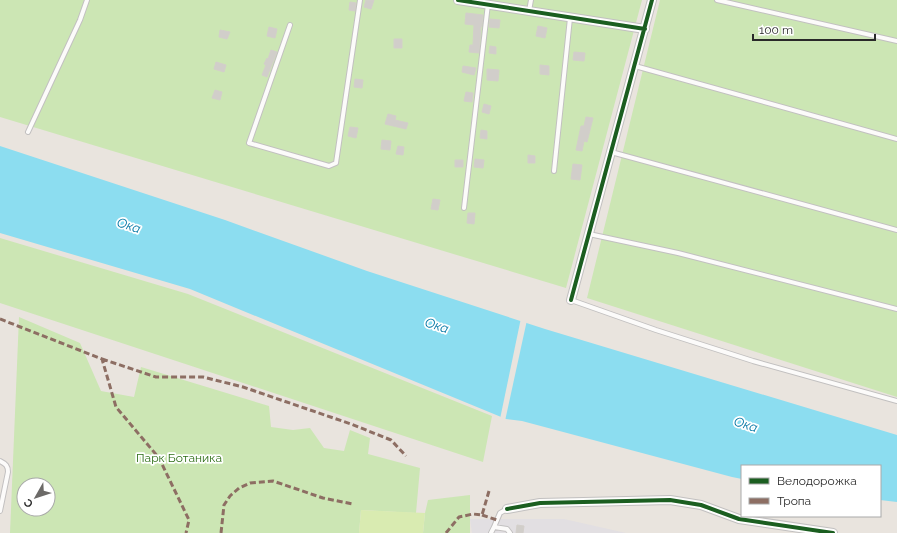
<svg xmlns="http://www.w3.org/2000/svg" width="897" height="533" viewBox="0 0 897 533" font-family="Raleway,sans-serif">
<rect width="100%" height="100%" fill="#e9e4de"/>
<path fill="#e2dfe2" d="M470 519H564L626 533H472Z"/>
<path fill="#cce6b4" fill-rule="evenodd" d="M0 0H642L566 288 0 117Z
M660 0H897V397L587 298Z
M0 238 188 294 492 416 483 462 0 303Z
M19 317 80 343 101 391 134 397 141 367 269 406 271 427 293 430 310 428 324 448 344 451 350 430 370 438 368 454 420 468 416 513 361 510 359 533H10ZM24 485H48V509H24Z
M470 495V533H423L425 513 428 500Z"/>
<path fill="#d9ebb1" d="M361 510 425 513 423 533H359Z"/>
<path fill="#8cddf0" d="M0 146 225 220 367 271 545 329 897 435V502L880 500V466H742V479L732 477 522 421 506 419 190 289 0 233Z"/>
<path fill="#e9e4de" d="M521 318 527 320 505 421 500 419Z"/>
<path fill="#d1ceca" stroke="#d3cfca" d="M366 0H374L371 9 364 7Z
M350 2 356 3 355 11 349 10Z
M466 13 483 15 482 27 481 26 479 53 469 52 470 45H473L474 25 465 24Z
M490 19 500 20 499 28 489 27Z
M538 26 547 28 545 38 536 36Z
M269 27 277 29 275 38 267 36Z
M220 30 230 32 227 39 219 37Z
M394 39H402V48H394Z
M490 46 496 47V54L489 53Z
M271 50 277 52 267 77 262 75 266 65 264 64 267 58 268 59Z
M574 52 585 53 584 61 573 60Z
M216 62 226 65 224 72 214 69Z
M540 65 549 66V75L540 74Z
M463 66 476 68 474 75 462 72Z
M487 69 499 70 498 81 487 80Z
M355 79 363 80 362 88 354 87Z
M215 90 222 92 220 100 212 98Z
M466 92 473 93 472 102 464 101Z
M484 104 491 106 489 114 482 112Z
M388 114 396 116 395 120 408 123 406 129 385 124Z
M586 117 593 118 587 142 584 141 582 151 576 150 581 126H584Z
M350 127 358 128 356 138 348 136Z
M481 130 487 131V139L480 138Z
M382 140 391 141 390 150 381 149Z
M398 146 404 147 403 155 396 154Z
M528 155 535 156V163H528Z
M475 159 484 160 483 168 474 167Z
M455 160H463V167H455Z
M573 164 582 165 580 180 571 179Z
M433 199 440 200 438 210 431 209Z
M468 213H475L474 224 467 223Z
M517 525 524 526 523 533H516Z"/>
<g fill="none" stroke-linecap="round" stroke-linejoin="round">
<defs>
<path id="service" d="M717 0 897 41
M529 11 531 0
M290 25 249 143 329 166 336 163 360 0
M635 66 897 139
M28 132 80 20 87 0
M611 152 897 230
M554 171 570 18
M464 208 488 4
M589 234 678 253 897 309
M571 300 656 330 753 361 897 401
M0 461C6 464 8 466 8 472L0 511
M494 527 500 513 507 509
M491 533 494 527 507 529 510 533"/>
<path id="minor" d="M458 0 645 29
M571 300 652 0
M507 509 540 503 670 500 701 505 739 519 833 533"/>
</defs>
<use href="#service" stroke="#c2c0c0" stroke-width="6"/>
<use href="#minor" stroke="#c2c0c0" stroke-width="10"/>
<use href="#service" stroke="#fcfbfa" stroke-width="4"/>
<use href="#minor" stroke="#fcfbfa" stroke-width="8"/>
<path stroke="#8d6e63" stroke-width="3" stroke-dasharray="6 3" stroke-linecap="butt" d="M0 319 102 359 116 407 159 458 189 520 186 533
M102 359 156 377H203L243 387 351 424 391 440 406 456
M482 515 497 520
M221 533 224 505 230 496 239 488 250 483 273 481 323 498 353 504
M446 533 459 517 473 514 482 515 489 491"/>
<defs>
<path id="cycleway" d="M458 0 645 29
M571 300 652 0
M507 509 540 503 670 500 701 505 739 519 833 533"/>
</defs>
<use href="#cycleway" stroke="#fff" stroke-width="6"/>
<use href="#cycleway" stroke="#1b5e20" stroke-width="4"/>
</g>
<g text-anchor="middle" stroke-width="3.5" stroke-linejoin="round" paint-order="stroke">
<g font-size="12" fill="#2b6c14" stroke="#fff">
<text x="179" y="462">Парк Ботаника</text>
</g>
<g font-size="13" font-style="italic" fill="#0276a4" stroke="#fff">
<text transform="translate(129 225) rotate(18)" y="5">Ока</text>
<text transform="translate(437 325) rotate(18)" y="5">Ока</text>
<text transform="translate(746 424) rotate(18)" y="5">Ока</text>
</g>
</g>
<rect x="741" y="465" width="140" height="52" fill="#ffffff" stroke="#a9a9a9"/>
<rect x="749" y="478" width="20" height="6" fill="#1b5e20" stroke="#a9a9a9"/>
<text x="777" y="485" font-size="12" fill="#292929">Велодорожка</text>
<rect x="749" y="498" width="20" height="6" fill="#8d6e63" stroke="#a9a9a9"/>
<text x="777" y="505" font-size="12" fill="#292929">Тропа</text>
<g transform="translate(36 497) rotate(231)"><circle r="19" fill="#ffffff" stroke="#a9a9a9"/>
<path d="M0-3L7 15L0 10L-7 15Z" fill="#6c6a68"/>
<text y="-6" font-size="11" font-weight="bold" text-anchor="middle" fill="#292929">С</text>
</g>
<path d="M753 34v6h122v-6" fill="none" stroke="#292929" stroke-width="2"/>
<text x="759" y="34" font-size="12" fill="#292929" stroke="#ffffff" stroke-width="3" paint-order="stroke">100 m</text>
</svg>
